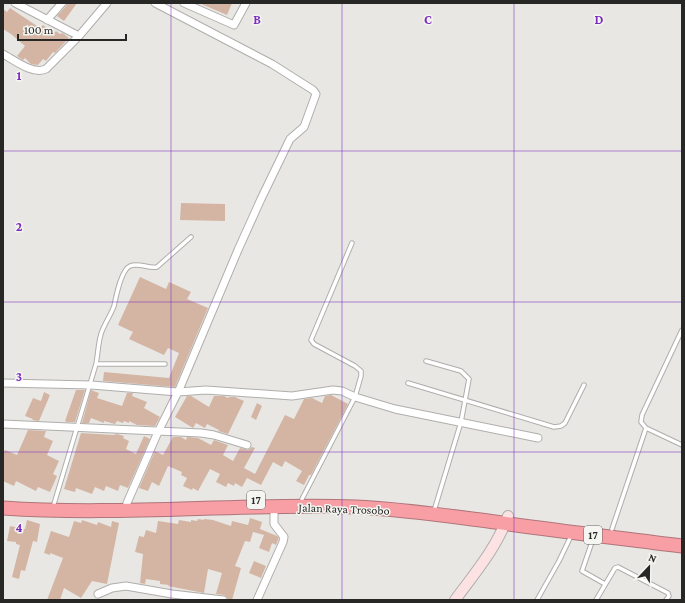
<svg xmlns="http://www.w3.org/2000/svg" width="685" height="603" viewBox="0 0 685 603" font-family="'Crimson Pro',serif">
<rect width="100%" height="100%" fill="#e8e7e4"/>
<path fill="#d4b5a4" d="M67 3H77L64 21 57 16 66 6Z
M199 3H232L227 15Z
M10 8 40 28 43 25 54 33 56 31 60 34 62 33 64 34 69 38 55 53 53 52 46 61 43 59 38 65 31 64 25 58 23 60 17 56 25 46 11 34 3 29V9L7 12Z
M181 203 225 204V221L180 220Z
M140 277 166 289 169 282 191 292 187 299 208 308 175 387 103 381 104 372 169 378 179 353 168 348 164 355 129 339 133 332 118 325Z
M76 390H85L75 422H67L65 421Z
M91 390 99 393 97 398 122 406 127 393H133L132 396 147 402 144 408 160 417 155 426 137 425 129 421V423L124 421 123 423 117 421 115 424 104 421V423L91 418 89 423H82Z
M44 392 50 395 39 421 32 420 33 419 25 416 33 398 41 401Z
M331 395 348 404 311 475H309L304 485 296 481 302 471 285 461 282 467 273 462 261 485 247 478 242 487 235 483 234 486 228 483 226 487 216 482 220 474 210 469 198 491 193 488 192 490 183 486 187 478 181 475 182 472 168 466 159 486 152 482 148 491 139 488 155 451 163 455 173 437H181L186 440 187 437 198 438 211 445 214 440 228 445 223 455 233 461 240 448 248 450 252 447 255 448 244 468 255 474 285 415 294 419 304 399 312 398 322 403 325 396Z
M187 396H191L209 407 214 396H224L228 398 229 397H235L244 401 228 434 218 431 219 430 207 424 205 428 196 423 193 428 175 417Z
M257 403 262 406 256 420 251 417Z
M28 430 46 431 44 437 53 441 47 455 59 461 53 474 57 476 50 492 38 487 36 491 16 481 14 486 3 481V454L5 450 17 455Z
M81 433 113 435 117 434 124 436 123 438 129 441 126 449 136 454 144 436 150 439 128 488 120 485 118 491 106 486 104 491 95 487 92 494 76 488 75 492 64 489Z
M250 518 262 522 260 529 277 536 279 538 278 540 276 545 272 543 269 552 259 548 264 535 253 532 250 542 245 541 235 566 241 568 232 600 228 599 224 595 216 594 222 573 208 569 204 593 168 586 169 585 160 584V581L146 579 145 584 140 583 143 554 135 552 139 536 144 537 146 530 156 533 158 521 178 524 179 520 191 522V520L197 521 198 519 204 520V519L213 520 231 526 232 521 248 525Z
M27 520 40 524 37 542 33 541 25 571 21 570 19 579 12 577 20 545 16 544V542L7 541 10 526 25 529Z
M82 520 97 525 98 522 111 527 112 521 119 523 107 584 92 581 81 598 64 588 60 600H47L63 558 50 553V555L44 553 51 531 69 537 74 521 81 523Z
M254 561 266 566 261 578 249 573Z"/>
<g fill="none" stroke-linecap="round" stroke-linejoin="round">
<defs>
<path id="lane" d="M426 361 461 371 469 379 461 422 434 511
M96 364C98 354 98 344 101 334 104 324 111 315 114 306 116 297 121 270 130 266 139 262 148 269 157 267L191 237
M408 383 554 427 561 426 565 423 584 385
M646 428 641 422 642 415 682 330
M302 499 355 397 361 376V371L355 366 314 344 311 340 352 243
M54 504 96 364H165
M612 529 646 428 682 445
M593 539 582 571 605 584
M537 600 559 561 571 536
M596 600 615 568 618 567 668 593 669 596 666 600"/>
<path id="street" d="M15 3 79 36
M184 3 234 25 246 3
M47 20 62 3
M3 54C14 60 33 75 46 69L79 36 107 3
M3 383 91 385 178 392 206 390 292 396 333 390 342 391 355 397 395 409 538 438
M3 424 201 433 214 435 247 445
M127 503 158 432 179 390 238 250 261 199 290 139 304 127 316 94 313 90 272 64 155 3
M98 594 112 588 126 586 172 594 223 600
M257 600 283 542 284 537 274 524V507"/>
<path id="secondary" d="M455 600C475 573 497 547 508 516"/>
<path id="highway" d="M3 508C120 516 238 503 356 507 402 509 449 516 495 522 557 531 620 538 682 546"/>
</defs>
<use href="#lane" stroke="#afaeab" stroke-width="5.5"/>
<use href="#street" stroke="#afaeab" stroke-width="9"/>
<use href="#secondary" stroke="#afaeab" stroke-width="12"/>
<use href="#highway" stroke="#af7579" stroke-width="15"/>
<use href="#lane" stroke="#fff" stroke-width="3.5"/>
<use href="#street" stroke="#fff" stroke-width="7"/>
<use href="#secondary" stroke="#fde2e4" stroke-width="10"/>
<use href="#highway" stroke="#f89fa6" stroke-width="13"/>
</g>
<path fill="none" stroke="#7b2cbf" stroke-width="1" stroke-opacity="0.55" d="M171 3V600M342 3V600M514 3V600M3 151H682M3 302H682M3 452H682"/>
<g text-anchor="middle" stroke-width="3" stroke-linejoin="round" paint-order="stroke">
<g fill="#f5f5f1" stroke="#656563" stroke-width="1">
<rect x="247" y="491" width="18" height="18" rx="3"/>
<rect x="584" y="526" width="18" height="18" rx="3"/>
</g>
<g font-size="11" font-weight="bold" fill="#272726">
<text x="256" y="504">17</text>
<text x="593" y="539">17</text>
</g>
<g font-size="12" fill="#272726" stroke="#f5f5f1">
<text transform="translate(344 509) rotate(2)" y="4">Jalan Raya Trosobo</text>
</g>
</g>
<g font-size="13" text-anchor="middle" font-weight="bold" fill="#7b2cbf" stroke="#f5f5f1" stroke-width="3" stroke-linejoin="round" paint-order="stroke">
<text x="257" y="24">B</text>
<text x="428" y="24">C</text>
<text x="599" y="24">D</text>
<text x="19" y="80">1</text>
<text x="19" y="231">2</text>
<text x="19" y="381">3</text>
<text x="19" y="532">4</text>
</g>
<rect width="685" height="603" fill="none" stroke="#272726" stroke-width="8"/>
<g transform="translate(649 567) rotate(22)" stroke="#f5f5f1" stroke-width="3" paint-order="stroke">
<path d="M0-3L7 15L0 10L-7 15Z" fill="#272726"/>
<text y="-6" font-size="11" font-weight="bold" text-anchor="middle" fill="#272726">N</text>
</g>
<path d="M18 34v6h108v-6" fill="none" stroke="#272726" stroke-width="2"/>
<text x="24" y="34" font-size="12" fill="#272726" stroke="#f5f5f1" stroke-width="3" paint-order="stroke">100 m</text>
</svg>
